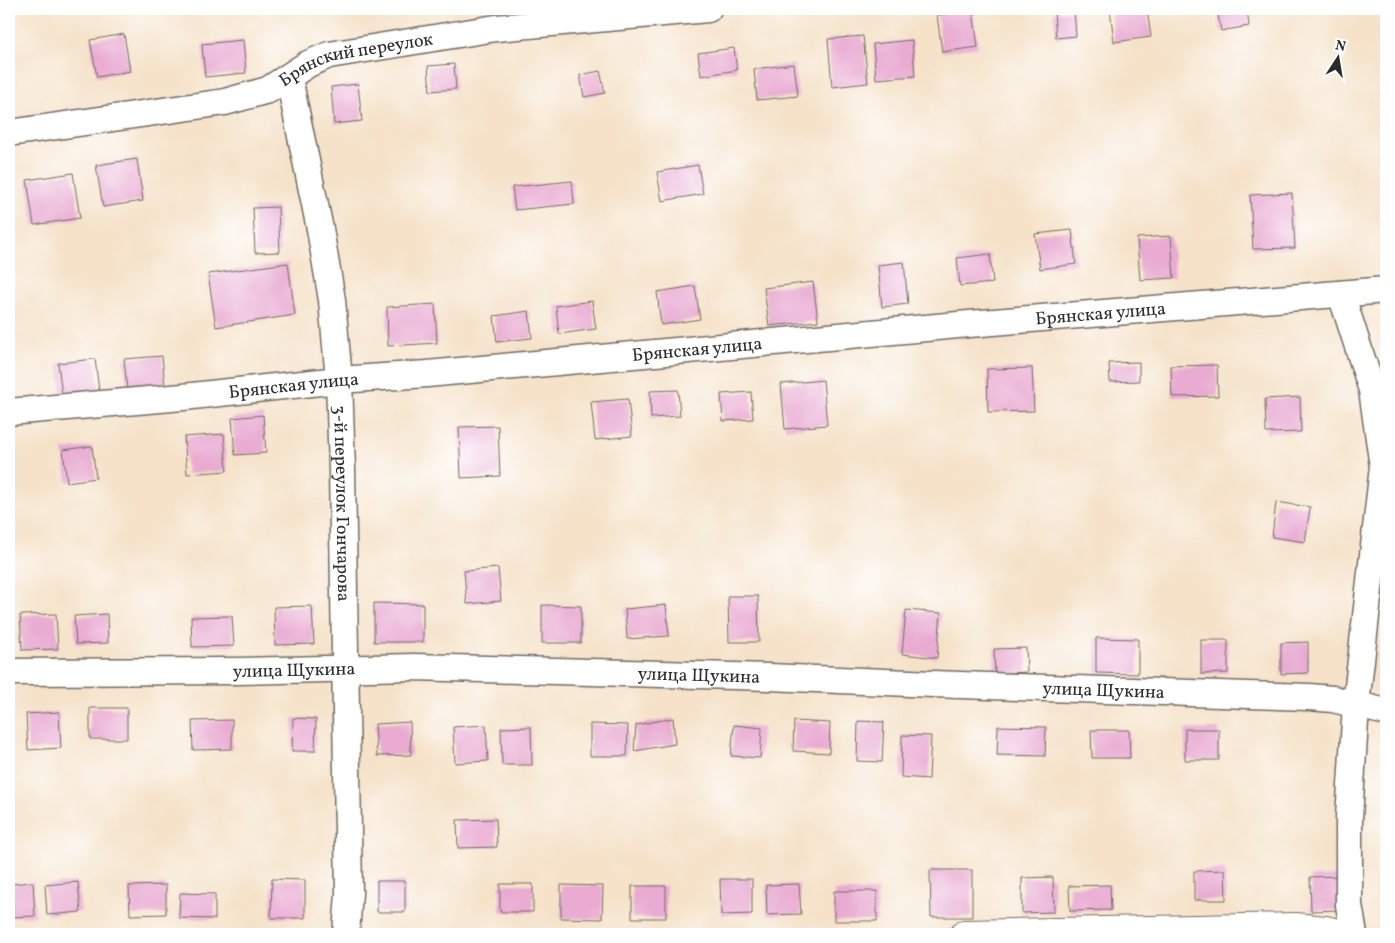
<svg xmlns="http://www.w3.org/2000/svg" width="1395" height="943" viewBox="0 0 1395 943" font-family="Vollkorn,serif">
<rect width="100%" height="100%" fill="#fff"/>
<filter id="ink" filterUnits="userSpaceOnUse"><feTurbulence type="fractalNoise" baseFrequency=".02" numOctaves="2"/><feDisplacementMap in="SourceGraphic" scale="10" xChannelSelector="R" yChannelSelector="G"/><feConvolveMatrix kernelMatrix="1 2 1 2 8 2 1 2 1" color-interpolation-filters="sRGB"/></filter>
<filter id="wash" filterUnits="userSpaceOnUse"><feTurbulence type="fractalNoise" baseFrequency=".0096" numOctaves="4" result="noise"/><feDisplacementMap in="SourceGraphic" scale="20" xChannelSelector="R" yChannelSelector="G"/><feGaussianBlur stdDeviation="1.12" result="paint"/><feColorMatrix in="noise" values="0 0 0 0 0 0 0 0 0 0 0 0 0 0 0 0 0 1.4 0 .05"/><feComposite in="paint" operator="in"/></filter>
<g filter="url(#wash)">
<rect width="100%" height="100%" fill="#f5e2c9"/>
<g id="blocks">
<path fill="#e9abd2" d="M1110 9H1147L1151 37 1114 42Z
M1217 9H1247L1249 26 1221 31Z
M973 11 978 47 942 52 937 15Z
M1074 11 1076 36 1056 38 1054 12Z
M124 34 130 71 97 77 90 40Z
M863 36 868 83 832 87 828 39Z
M243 40 246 73 205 77 202 44Z
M912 40 915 76 876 79 873 44Z
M734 48 737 70 701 76 698 53Z
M454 64 456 89 430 91 428 66Z
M794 64 798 96 757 100 754 69Z
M600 71 605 93 584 97 580 75Z
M358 84 362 121 334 124 331 87Z
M137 159 143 201 103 207 96 165Z
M698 165 703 194 662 201 657 172Z
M73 173 80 218 34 225 27 180Z
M572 181 574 204 515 210 512 187Z
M1292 193 1295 248 1253 249 1250 195Z
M278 207 280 252 255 253 253 208Z
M1072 230 1076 264 1040 269 1035 234Z
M1171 236 1174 278 1140 280 1137 238Z
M990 254 993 283 960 286 957 258Z
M904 262 908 304 882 307 878 265Z
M288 263 295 315 216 327 208 274Z
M813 282 818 321 769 326 764 288Z
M695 286 700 319 661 325 657 292Z
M592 301 596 329 559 334 556 306Z
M435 304 437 343 388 346 387 307Z
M529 311 532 338 497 342 494 316Z
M162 356 165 386 127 390 124 359Z
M95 359 99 391 62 395 58 363Z
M1139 362V381L1110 382 1109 363Z
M1217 365 1218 396 1172 397 1171 366Z
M1032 368 1034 411 988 412 987 369Z
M823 380 827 425 785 429 781 384Z
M678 390 680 416 651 418 650 391Z
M751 392 753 419 723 421 721 394Z
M1300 397 1301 432 1266 433 1265 399Z
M628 399 632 436 595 440 591 402Z
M263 415 266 453 235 455 232 418Z
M498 426 500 476 461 478 459 427Z
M224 434 227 471 187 474 184 437Z
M92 446 96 478 67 482 63 450Z
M1276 502 1310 507 1305 542 1272 537Z
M498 568 501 601 467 604 464 571Z
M728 596H758L759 642H729Z
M374 603 423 604V642H374Z
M542 605 581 606V643H542Z
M666 605 669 636 627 639 625 609Z
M312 606 314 644 275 645 274 607Z
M906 610 941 613 937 658 902 654Z
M56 614 58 649 22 650 20 615Z
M107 614 108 643 76 644 74 616Z
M232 616 234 646 192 647 191 617Z
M1096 638 1138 639V674L1096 673Z
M1201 640H1228V673L1201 674Z
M1308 642V673L1281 674V643Z
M1026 648 1027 672 995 674 994 649Z
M90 708H127V739H90Z
M59 712 61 748 28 750 26 714Z
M293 718 316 719 315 751H292Z
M673 718 675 744 634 751 636 725Z
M232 720V749L193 750 192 721Z
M794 721 830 723 829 753 793 751Z
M858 721 884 722 882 762 857 761Z
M410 722 411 755 377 756 375 724Z
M590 724 628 725 627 756H590Z
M486 725 488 761 455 763 453 727Z
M734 725 762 728 760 758 731 756Z
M998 726 1046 727 1045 756 997 755Z
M531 727 532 765H502L501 728Z
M1185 729H1219V760H1185Z
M1091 730H1129L1130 758H1092Z
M902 735 931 736 929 779 901 777Z
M496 819 497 847 458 848 457 820Z
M930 870H972V917H931Z
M1225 870 1226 900H1194V871Z
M1340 876 1341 910 1311 911 1310 877Z
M1053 877 1054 912 1022 913V878Z
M272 879 305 880V918H271Z
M720 879H752V914L721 915Z
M377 881H405V912H377Z
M33 882 35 916 9 917V884Z
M78 882 81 912 47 915 45 885Z
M500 884H533V912H500Z
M799 884 801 914 767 915 766 885Z
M166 885V914L130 915 129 886Z
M561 885 603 886 602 919 561 918Z
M1110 885 1111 910 1070 911 1069 886Z
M632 886H666V918H632Z
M834 891H877V921H834Z
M180 893 215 894V919L179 918Z"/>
</g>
</g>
<g filter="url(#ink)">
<use href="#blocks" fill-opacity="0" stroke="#726b62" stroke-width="1"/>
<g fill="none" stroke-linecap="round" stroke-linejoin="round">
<defs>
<g id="minor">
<path id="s1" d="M289 78 320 229 332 300 339 380 342 470 349 893 346 934"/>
<path id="s2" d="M9 133 225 102 268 90 308 64 329 55 496 28 708 9"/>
<path d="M1341 294 1372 390 1383 467 1356 704 1349 818V905L1354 934"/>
<path id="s3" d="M9 412 183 397 339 380 427 374 969 324 1386 290"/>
<path id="s4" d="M9 672 238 671 414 667 769 677 933 684 1309 697 1333 699 1386 712"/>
</g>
<path id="tertiary" d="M965 934 1295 927 1325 930 1343 934"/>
</defs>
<use href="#minor" stroke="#726b62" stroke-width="29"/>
<use href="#tertiary" stroke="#726b62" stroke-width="30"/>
<use href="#minor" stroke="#fff" stroke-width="26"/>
<use href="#tertiary" stroke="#fff" stroke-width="28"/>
</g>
</g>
<g text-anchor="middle" stroke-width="4.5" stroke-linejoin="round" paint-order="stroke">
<g font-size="18" fill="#2b2b2b" stroke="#fff">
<text dy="6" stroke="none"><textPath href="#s2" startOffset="358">Брянский переулок</textPath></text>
<text dy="6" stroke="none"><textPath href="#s3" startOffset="1096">Брянская улица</textPath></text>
<text dy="6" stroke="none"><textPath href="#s3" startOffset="691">Брянская улица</textPath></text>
<text dy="6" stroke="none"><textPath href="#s3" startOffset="286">Брянская улица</textPath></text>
<text dy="6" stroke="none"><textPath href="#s1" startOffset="430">3-й переулок Гончарова</textPath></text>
<text dy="6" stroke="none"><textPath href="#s4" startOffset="285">улица Щукина</textPath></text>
<text dy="6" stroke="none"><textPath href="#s4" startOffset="690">улица Щукина</textPath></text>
<text dy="6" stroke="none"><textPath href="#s4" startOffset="1095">улица Щукина</textPath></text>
</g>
</g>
<rect width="1395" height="943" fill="none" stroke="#fff" stroke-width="30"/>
<g transform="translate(1338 58) rotate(12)" stroke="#ffffff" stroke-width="4" paint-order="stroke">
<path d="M0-4L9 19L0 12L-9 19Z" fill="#2b2b2b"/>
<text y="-8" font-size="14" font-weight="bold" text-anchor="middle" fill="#2b2b2b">N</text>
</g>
</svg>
